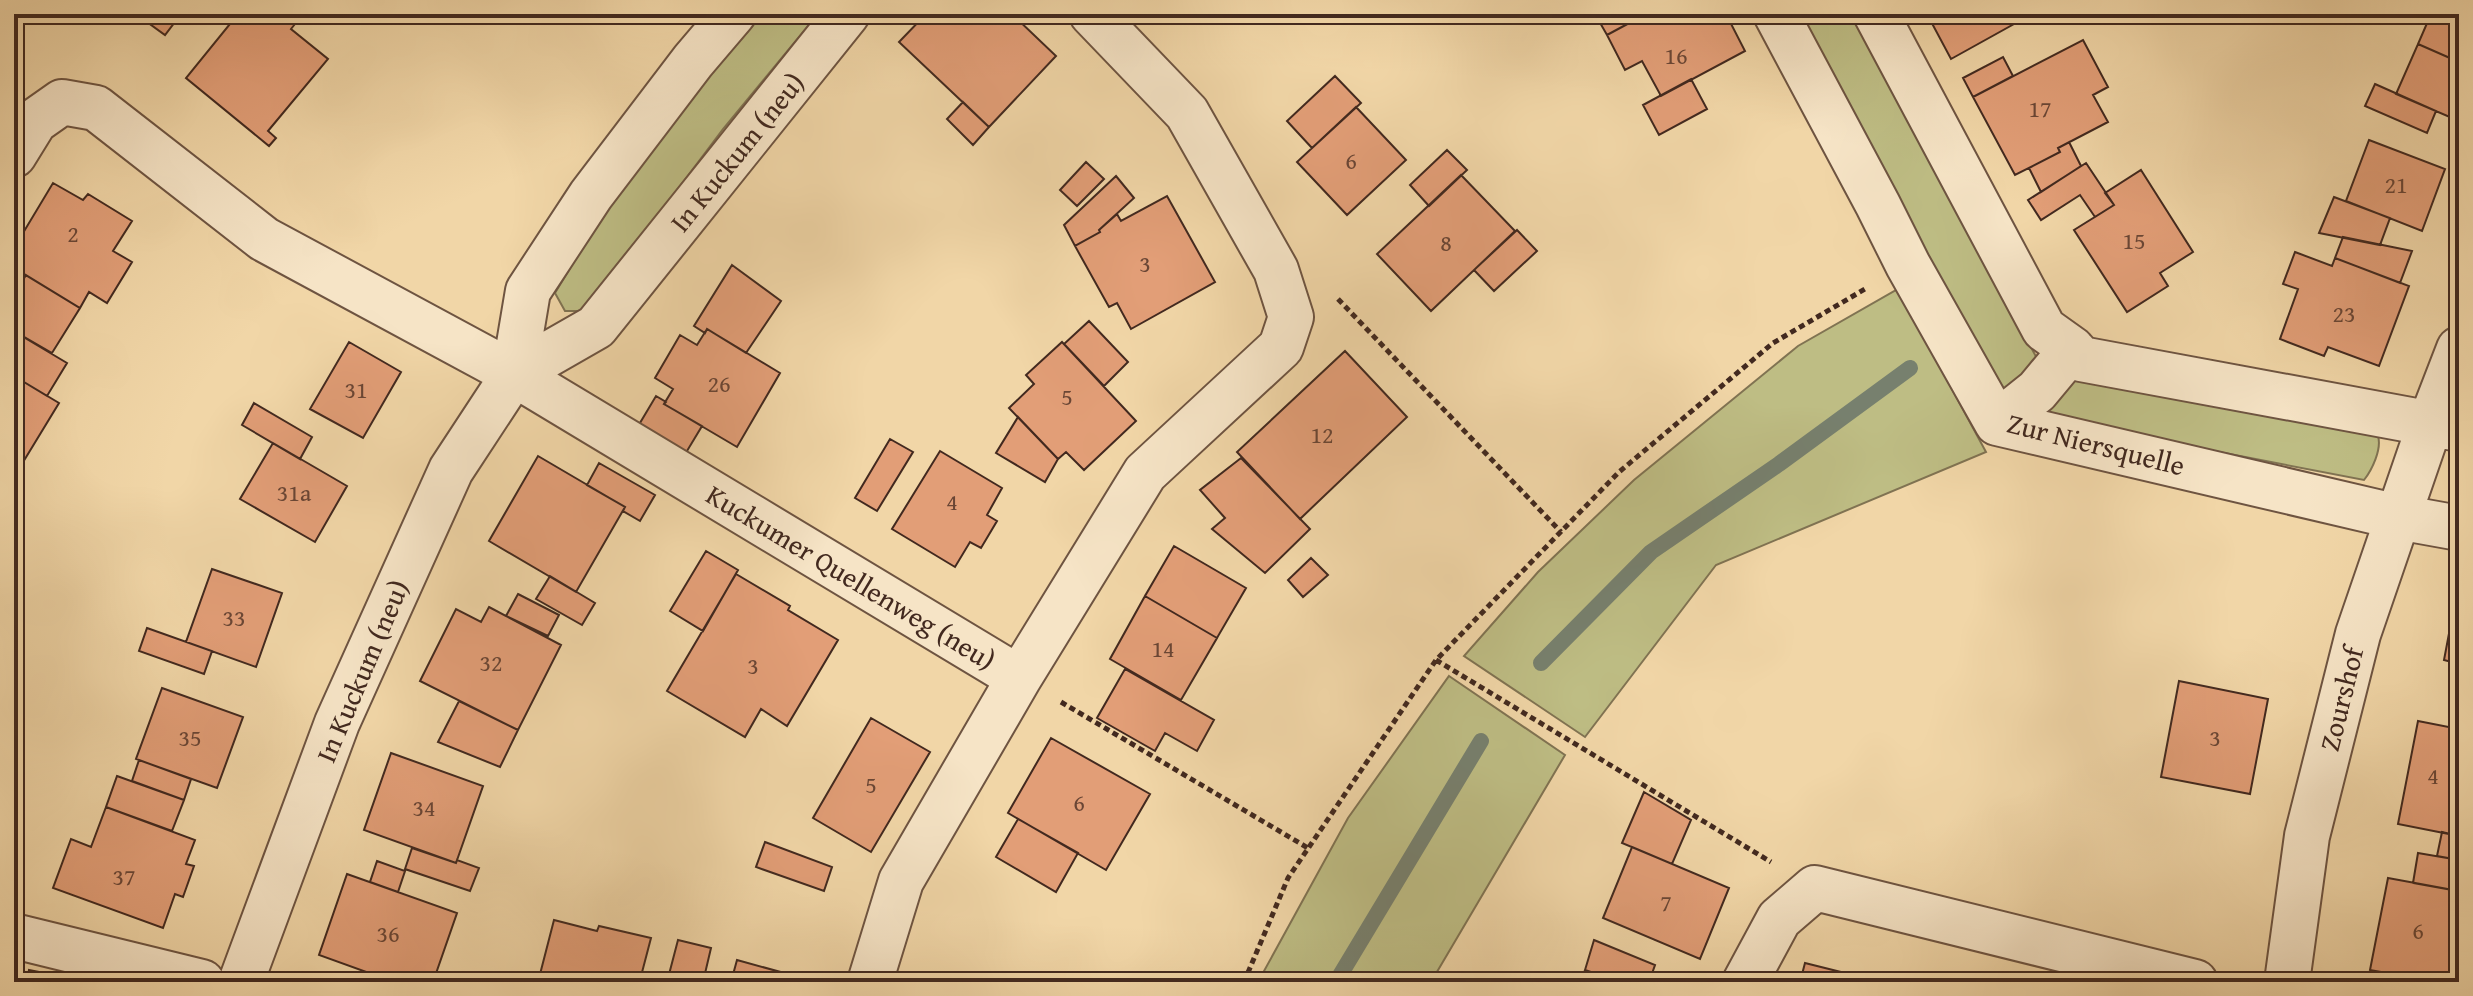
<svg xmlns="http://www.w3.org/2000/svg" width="2473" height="996" viewBox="0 0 2473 996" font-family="'Gentium Book Plus',serif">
<rect width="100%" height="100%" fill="#f1d6a7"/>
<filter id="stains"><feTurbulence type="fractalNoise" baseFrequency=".0025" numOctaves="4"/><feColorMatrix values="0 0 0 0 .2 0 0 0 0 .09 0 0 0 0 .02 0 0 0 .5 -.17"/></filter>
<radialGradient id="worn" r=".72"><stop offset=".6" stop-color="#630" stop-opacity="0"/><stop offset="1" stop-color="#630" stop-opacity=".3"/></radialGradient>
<path fill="#bebd84" stroke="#807352" stroke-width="2" d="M763 14H818L723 129 602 290 580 311H565L555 293 607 207 683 105Z
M1799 14H1852L2040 364 2004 397Z
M1898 289 1986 452 1716 565 1585 737 1464 656 1538 572 1634 480 1798 346Z
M2064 375 2378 436C2382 449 2372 470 2364 480L2023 414Z
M1449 676 1565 755 1431 982H1258L1348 818Z"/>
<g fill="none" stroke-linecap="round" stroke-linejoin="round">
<path stroke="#77806e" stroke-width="16" d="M1541 663 1651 552 1779 464 1910 368
M1336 982 1481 741"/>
</g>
<path fill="#e29e77" stroke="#42291f" stroke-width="2" d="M136 14H181L165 35Z
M238 14H303L291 29 328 59 268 131 276 138 269 146 186 78Z
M926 14H1012L1056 56 989 127 899 42Z
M1595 14H1646L1607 35Z
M1646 14H1726L1745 51 1661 96 1642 61 1625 70 1607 35Z
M1927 14H2032L1951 59Z
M2431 14H2459V62L2418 44Z
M2083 40 2108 87 2093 95 2108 122 2058 148 2060 152 2015 175 1973 97Z
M2418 44 2459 62V121L2396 94Z
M2003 57 2013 76 1973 97 1963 78Z
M1335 76 1361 103 1312 148 1287 121Z
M1691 79 1707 109 1659 135 1643 105Z
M2375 84 2436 111 2427 133 2365 106Z
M963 102 989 127 973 145 947 119Z
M1356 107 1406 160 1347 215 1297 162Z
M2369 140 2445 169 2422 231 2346 201Z
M2069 142 2081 166 2041 192 2029 168 2060 152 2058 148Z
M1447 150 1467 170 1429 206 1410 185Z
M1086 162 1104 179 1077 206 1060 190Z
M2086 163 2114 205 2095 217 2080 195 2041 220 2028 200Z
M2141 170 2193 252 2160 273 2168 286 2127 312 2074 230 2114 205 2105 193Z
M1461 175 1515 231 1431 311 1377 254Z
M1116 176 1134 198 1099 230 1100 232 1075 246 1064 225Z
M53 183 83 200 88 194 132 221 113 251 132 262 107 303 89 292 80 308 14 268V248Z
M1167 196 1215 282 1131 329 1117 303 1109 307 1075 246 1100 232 1099 230 1117 214 1121 221Z
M2334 197 2390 218 2380 245 2319 233Z
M1517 230 1537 251 1494 291 1474 270Z
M2343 237 2412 251 2400 283 2335 258Z
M2295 252 2332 266 2335 258 2409 286 2379 366 2328 347 2324 356 2280 339 2298 289 2283 284Z
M732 265 781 301 746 353 707 329 705 333 694 326Z
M26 275 80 308 52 353 14 331V295Z
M1089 321 1128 362 1104 386 1064 344Z
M707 329 780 373 737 447 664 404 673 389 655 378 680 335 697 345Z
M20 335 67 363 47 396 14 376V345Z
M349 342 401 372 363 438 310 409Z
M1062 342 1136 421 1084 470 1066 452 1058 459 1009 408 1034 384 1026 375Z
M1345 351 1407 417 1300 519 1237 452Z
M14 376 59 403 14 477Z
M656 396 666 402 664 404 702 426 684 456 637 428Z
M254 403 312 437 300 459 242 425Z
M1018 417 1058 459 1045 482 996 453Z
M890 439 913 452 877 511 855 498Z
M273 443 347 486 315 542 240 499Z
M940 451 1002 488 987 515 997 521 981 548 970 542 955 567 892 529Z
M538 456 625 507 576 592 489 541Z
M1241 458 1310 529 1265 573 1212 529 1225 518 1200 490Z
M599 463 655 495 640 521 623 511 625 507 587 485Z
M1174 546 1246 588 1217 638 1145 596Z
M706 551 738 570 703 631 670 611Z
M1311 558 1328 575 1303 597 1288 580Z
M212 569 282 593 256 667 186 642Z
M736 574 790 606 788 610 838 640 787 726 761 709 745 737 667 691Z
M550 576 595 603 582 625 536 599Z
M2457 591H2459V664L2444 660Z
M518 594 559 615 548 636 506 616Z
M1145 596 1217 638 1181 700 1110 659Z
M489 607 561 645 518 730 420 681 456 609 481 622Z
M147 628 212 651 204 674 139 651Z
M1125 669 1214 720 1197 751 1165 733 1155 751 1097 718Z
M2179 681 2268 699 2250 794 2161 777Z
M162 688 243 717 217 788 136 759Z
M459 701 518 730 500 767 438 742Z
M871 718 930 752 871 852 813 818Z
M2418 721 2459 729V836L2398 824Z
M1051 738 1150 794 1106 870 1008 813Z
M391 753 483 786 456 863 364 830Z
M139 760 191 779 184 800 132 781Z
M117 776 184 800 172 831 106 807Z
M1644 792 1691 820 1672 864 1622 843Z
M106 807 195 840 186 864 194 866 183 897 175 894 163 928 53 888 71 839 91 847Z
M1018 819 1078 853 1056 892 996 857Z
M2442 832 2459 836V860L2437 856Z
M765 842 832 867 824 891 756 867Z
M1632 847 1729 888 1700 959 1603 918Z
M412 848 456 863 457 860 479 868 470 891 405 869Z
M2418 853 2459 860 2458 891 2413 883Z
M377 861 405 871 398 892 370 882Z
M347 874 457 913 433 982H394L319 955Z
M2388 878 2459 891V982H2436L2370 970Z
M554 920 597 931 599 926 651 938 640 980H645V982H538Z
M678 940 711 948 703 982H667Z
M1594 940 1655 965 1649 982H1620L1585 970Z
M737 960 817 982H731Z
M1805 963 1881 982H1800Z
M29 970 75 979V982H27Z
M1585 970 1620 982H1581Z
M2395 974 2436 982H2393Z"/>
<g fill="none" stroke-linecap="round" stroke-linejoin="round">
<defs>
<path id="minor" d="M1776 14 1878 205 1908 265 1997 423 2398 517 2459 528
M1876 14 2044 329 2072 349 2081 359 2459 429
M14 155 35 121 62 102 96 108 264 239 514 374 1019 678 901 881 870 982
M514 374 596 327 847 14
M1997 423 2037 391 2072 349
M1019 678 1145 473 1281 347 1291 317 1276 270 1187 113 1092 14
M14 936 202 982
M241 982 337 723 451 470 514 374 528 291 591 195 693 61 733 14
M1745 982 1779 919 1815 888 2195 982
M2287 982 2307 836 2358 634 2430 424 2459 349"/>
</defs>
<use href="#minor" stroke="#6e5441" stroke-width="48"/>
<path stroke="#42291f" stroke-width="5" stroke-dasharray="6 4" stroke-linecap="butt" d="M1338 299 1561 532
M1436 660 1771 862
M1061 702 1308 848
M1244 982 1288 878 1436 660 1619 472 1773 343 1865 289"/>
<use href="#minor" stroke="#f6e4c6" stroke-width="44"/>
</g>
<g text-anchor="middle" stroke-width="7" stroke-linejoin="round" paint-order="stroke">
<g font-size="24" fill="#6a4635">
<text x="1676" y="64">16</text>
<text x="2040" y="117">17</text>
<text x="1351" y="169">6</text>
<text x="2396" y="193">21</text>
<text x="73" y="242">2</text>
<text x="2134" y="249">15</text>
<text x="1446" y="251">8</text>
<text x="1145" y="272">3</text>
<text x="2344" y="322">23</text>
<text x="719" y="392">26</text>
<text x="356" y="398">31</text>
<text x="1067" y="405">5</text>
<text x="1322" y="443">12</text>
<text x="294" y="501">31a</text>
<text x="952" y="510">4</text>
<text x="234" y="626">33</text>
<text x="1163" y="657">14</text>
<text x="491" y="671">32</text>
<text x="753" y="674">3</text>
<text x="190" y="746">35</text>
<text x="2215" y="746">3</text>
<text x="2433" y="784">4</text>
<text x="871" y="793">5</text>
<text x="1079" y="811">6</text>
<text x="424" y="816">34</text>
<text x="124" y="885">37</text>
<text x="1666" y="911">7</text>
<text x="2418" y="939">6</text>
<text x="388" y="942">36</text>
</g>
<g font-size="28" fill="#42291f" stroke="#f6e4c6">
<text transform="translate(737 152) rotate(-51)" y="10">In Kuckum (neu)</text>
<text transform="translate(2096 444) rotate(14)" y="10">Zur Niersquelle</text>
<text transform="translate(851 577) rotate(31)" y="10">Kuckumer Quellenweg (neu)</text>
<text transform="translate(362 671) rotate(-67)" y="10">In Kuckum (neu)</text>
<text transform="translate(2341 699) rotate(-76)" y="10">Zourshof</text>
</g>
</g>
<rect width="2473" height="996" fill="none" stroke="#f1d6a7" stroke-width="48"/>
<rect x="16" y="16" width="2441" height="964" fill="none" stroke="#42291f" stroke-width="4"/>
<rect x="24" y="24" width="2425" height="948" fill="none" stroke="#42291f" stroke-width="2"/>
<rect width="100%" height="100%" filter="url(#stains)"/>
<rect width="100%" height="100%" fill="url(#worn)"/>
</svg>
